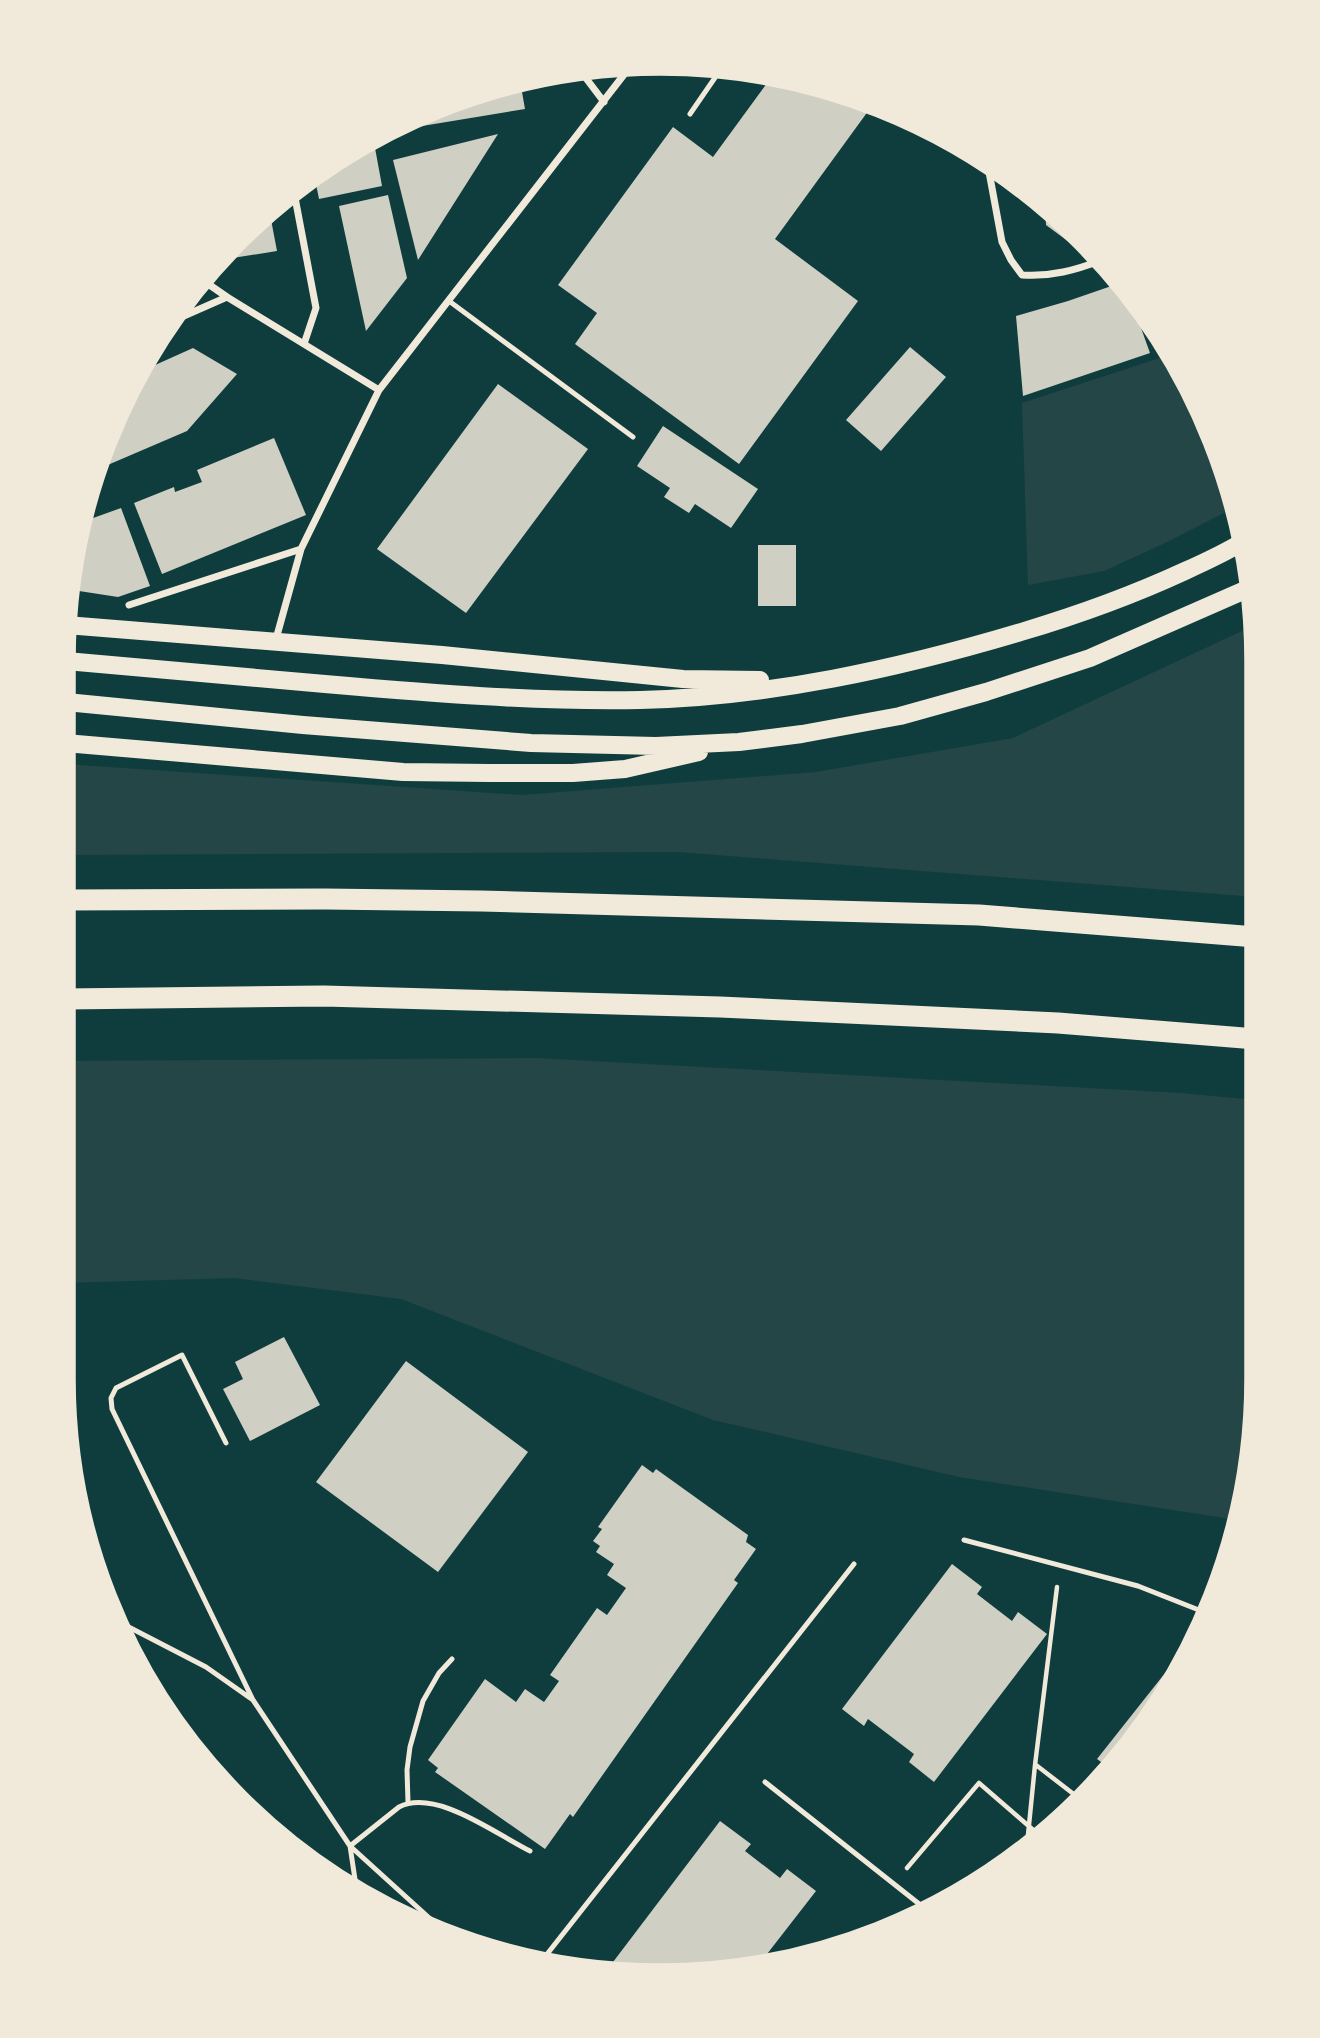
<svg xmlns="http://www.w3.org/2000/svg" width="1320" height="2038" viewBox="0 0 1320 2038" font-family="Raleway,sans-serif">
<rect width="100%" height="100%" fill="#0f3d3e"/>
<path fill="#244646" d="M1172 354 1197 395 1238 504 1224 513 1165 543 1104 571 1028 585 1022 403Z
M1257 624 1256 897 679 852 65 855V764L522 795 816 772 1013 738Z
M536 1058 1181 1093 1255 1100 1254 1456 1237 1520 959 1477 713 1420 401 1299 235 1278 62 1283 63 1061Z"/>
<path fill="#cfcfc3" d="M773 75 852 93 874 103 775 239 858 301 739 464 575 344 597 313 558 285 673 127 713 157Z
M517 80 522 92 525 109 404 129 402 120 505 82Z
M498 134 418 260 393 160Z
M373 137 382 186 319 199 314 174Z
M388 195 407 278 366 331 339 206Z
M1045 203 1054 210 1084 241 1073 245 1046 225Z
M269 209 277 251 214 261Z
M1123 282 1126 286 1150 353 1023 396 1016 316 1068 301Z
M1140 303 1164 341 1166 345 1156 349Z
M910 347 946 377 881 451 846 420Z
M193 348 237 374 187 431 96 470 107 431 144 370Z
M498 384 588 449 466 613 377 549Z
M663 426 758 489 731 528 695 504 689 513 664 497 670 488 637 466Z
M274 438 306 515 162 574 134 503 174 487 175 492 202 482 197 470Z
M121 508 150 586 118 597 66 589V581L82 522Z
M758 545H796V606H758Z
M284 1337 320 1405 250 1441 223 1389 243 1379 235 1362Z
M406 1361 528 1452 438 1572 316 1482Z
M642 1465 653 1473 656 1469 748 1535 746 1542 756 1549 734 1580 738 1583 573 1817 570 1814 545 1849 435 1772 438 1768 428 1760 485 1679 516 1702 525 1689 544 1702 559 1681 550 1675 597 1608 607 1615 626 1588 607 1575 614 1564 596 1552 600 1546 593 1541 602 1529 598 1527Z
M952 1564 982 1587 977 1594 1012 1621 1018 1612 1047 1634 934 1782 909 1762 914 1754 868 1719 864 1726 842 1709Z
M1192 1639 1193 1640 1112 1770 1097 1759Z
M720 1821 751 1844 745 1851 780 1878 787 1869 816 1891 760 1963 660 1977 614 1969 610 1966Z"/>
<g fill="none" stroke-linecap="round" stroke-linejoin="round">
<path stroke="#f1e9da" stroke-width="4.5" d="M1036 1765 1080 1799
M1027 1845 1035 1765 1057 1587
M907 1868 979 1783 1039 1835"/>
<path stroke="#f1e9da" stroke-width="5" d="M690 114 723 66
M449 301 633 437
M226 1443 182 1355 116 1388 111 1398 112 1409 253 1700
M964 1540 1138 1586 1209 1614
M119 1622 206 1667 253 1700 350 1846 448 1935
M765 1782 923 1907
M408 1802 407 1770 410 1747 423 1701 439 1673 452 1659
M356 1886 350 1846 399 1807C436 1788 497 1835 530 1851
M544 1958 854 1564"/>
<path stroke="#f1e9da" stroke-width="7" d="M579 69 604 102
M987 161 1002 242 1011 260 1022 275C1051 277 1076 270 1102 260
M293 187 316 308 304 344
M201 279 227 297 379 390
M177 319 227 297
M129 605 301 549
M276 639 301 549 379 390 633 63"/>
<path stroke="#f1e9da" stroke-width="18" d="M66 625 442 655 683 679 760 680
M66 661C152 669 239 676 325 684 430 693 535 702 640 700 769 697 897 669 1021 632 1078 615 1131 596 1185 571 1205 562 1225 553 1244 541
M66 702 303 725 531 743 656 746 739 742 802 734 900 716 986 692 1090 658 1252 587
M65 743 403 772 489 773H573L625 769 699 752
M152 1689 182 1732"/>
<path stroke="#f1e9da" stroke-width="21" d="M64 900 325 899 481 901 979 915 1256 937
M64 999 324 996 720 1007 1058 1023 1256 1039"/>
</g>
<path d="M0 0H1320V2038H0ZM660 74H660A586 586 0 0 1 1246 660V1379A586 586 0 0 1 660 1965H660A586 586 0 0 1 74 1379V660A586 586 0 0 1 660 74Z" fill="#f1e9da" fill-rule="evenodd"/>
<path fill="none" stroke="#f1e9da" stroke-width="3.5" d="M660 74H660A586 586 0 0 1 1246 660V1379A586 586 0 0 1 660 1965H660A586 586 0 0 1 74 1379V660A586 586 0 0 1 660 74Z"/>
</svg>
